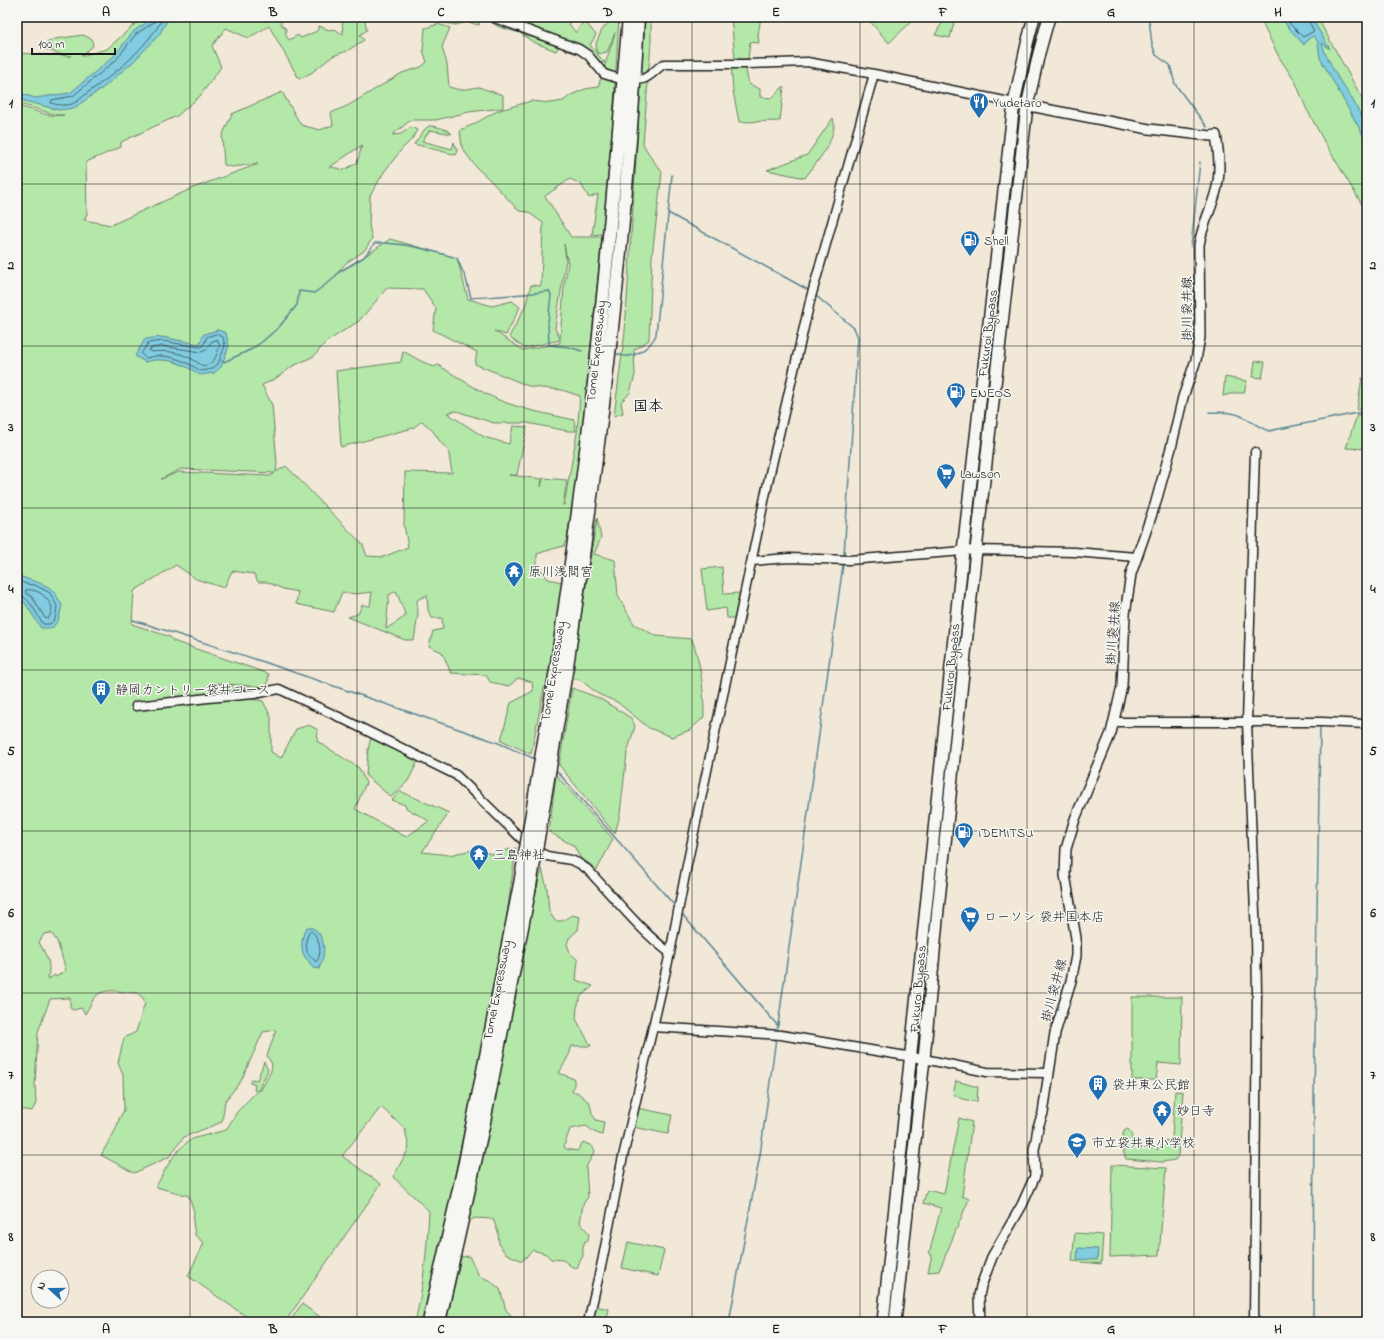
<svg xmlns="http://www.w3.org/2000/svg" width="1384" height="1339" viewBox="0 0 1384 1339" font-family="'Indie Flower','Klee One',sans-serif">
<rect width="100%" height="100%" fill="#f2e8d8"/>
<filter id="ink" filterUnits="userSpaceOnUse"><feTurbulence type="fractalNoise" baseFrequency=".025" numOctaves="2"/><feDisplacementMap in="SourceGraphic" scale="8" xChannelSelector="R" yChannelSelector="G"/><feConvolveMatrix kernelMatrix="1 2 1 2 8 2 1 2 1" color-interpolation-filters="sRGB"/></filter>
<g filter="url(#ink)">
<path fill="#b4e8a9" stroke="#688262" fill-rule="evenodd" d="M143 17H281V24L286 29V36L289 40 298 35 301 38 317 31 319 26 329 30 335 29 343 35 342 19 347 17H364L367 30 360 35 364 40 347 51 333 56 311 73 299 79 269 26 248 38 226 28 212 46 221 67 200 96 177 116 121 142V147L86 162 87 214 84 220 111 225 193 188 258 164 232 167 224 165 222 136 232 114 282 92 301 125 320 130 333 125 331 113 349 105 402 73 421 67 427 62 423 50 425 28 438 24 450 28 442 47 447 64 449 87 460 90 479 87 484 89 503 95V108L469 112 436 120H411L392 135 401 134 411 127 417 130 412 139 402 149 384 172 370 196 369 225 372 239 364 251 346 263 339 271 352 265 390 239 457 258 468 299 492 306 512 301 520 307 506 335 494 331 523 350 560 343V340L524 348 509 337 525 307 531 285 541 286 543 223 528 212 519 211 490 180 476 167 462 148 460 130 472 125 497 111 531 101 551 103 563 101 571 95 585 89 598 87 615 33 607 52 597 54 605 62 601 63 588 55 559 46 556 51 533 42 520 33 499 27 489 21 486 17H569V24L576 33 584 20 596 35 590 45 597 53 596 43 602 30 613 17H619L613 120 603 234 592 235 598 194 589 198 581 184 570 179 545 196 571 237H602L578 472 567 538 564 546 549 550 537 554V565L548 579 562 582 555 651 546 687 544 688 531 754 501 740 511 703 533 691 532 682 518 678 509 686 490 682 486 675 451 673 442 652 429 646 433 631 443 629 442 618H432L428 610 427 595 417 600 418 614 414 640H405L348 617 358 614 362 605 370 606 372 592 356 594 342 592 334 612 296 604 298 592 283 589 267 582H258L254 574 232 571 224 588 196 579 176 565 134 591 132 624 170 637 173 641 269 674 267 687 212 683 246 688 241 692 232 696 263 701 271 717V752L281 758 296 729 309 725 318 730 317 741 359 768 366 783 355 809 406 837 429 821 406 808 405 805 392 800 400 791 449 813 422 852 449 855 477 849 491 854 516 848 504 937 456 1170 449 1212 422 1322H415C424 1285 427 1249 429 1211L393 1177 409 1148 405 1129 381 1107 342 1156 381 1184 285 1322H254L188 1276 204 1243 195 1235 193 1222 194 1212 189 1196 156 1187C164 1171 177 1145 195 1138 205 1135 216 1133 226 1130L237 1112 257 1091 254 1090 255 1085 250 1083 252 1079 257 1080 264 1062 268 1070 258 1091 261 1090 271 1071 272 1064 267 1056 276 1030 263 1032 241 1081 225 1101 222 1122 184 1137 169 1157 134 1173 101 1155 116 1129 119 1119 124 1110 123 1075 118 1063 124 1038 136 1032 145 1003 143 998 137 993C126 993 106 987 97 995 92 1000 89 1008 85 1014L82 1008 73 1010 70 1008V998L50 999 38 1032 35 1084 36 1103 32 1111 17 1109V106C34 109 46 118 64 115H56L17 103V53L71 56 59 54 43 48 46 43 55 39 83 35 92 39 93 46 81 56 107 49ZM362 145 357 163 344 170 332 167 329 168 330 167ZM564 244 568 264 564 286 560 339 555 328 566 260ZM387 288 423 289 436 308 433 330 477 352 475 364 531 387 562 390 580 396 577 433 564 505H563L567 480 543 478 541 487 542 479 509 475H517L527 427 513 426 509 444 484 437 447 413 456 411 494 423H527L568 431H576L574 420C549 414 523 410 499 400 478 391 458 377 438 365L434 367 419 360 403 351 401 362 336 371 341 447 413 428 422 421 432 430 442 444 448 449 452 473 405 472 404 525 408 547 383 557 367 556 363 545 286 466 276 472 277 463 272 405 262 385 275 379 293 366 314 356 326 342 359 321ZM181 469 274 473H275L270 476 179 472 161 479ZM396 591 406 616 386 629 389 595ZM51 933 57 941 66 970 56 977 55 975 48 979C51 960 47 958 39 942L44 934Z
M438 17H478L480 18 479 25 467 22 456 25 439 22Z
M645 17H651V43L643 144 652 159 662 172 652 256 649 340 634 350 635 375 630 393 621 402 623 413 614 416 625 331Z
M731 17H761L758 35 759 43 750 42 748 59H735Z
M866 17H916L889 43Z
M943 17H951L954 23 950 38 935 35 944 19Z
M1259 17H1317L1367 107V213L1325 143 1306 108 1296 83 1279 57Z
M731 64 745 66 749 84 760 89V97L772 98 784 86 780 121 739 122 733 91Z
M833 118C839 137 816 163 805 178L767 170 807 155Z
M429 126C436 126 448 129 452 134L430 130 422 141 452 149 454 142 457 150 456 155 414 144 425 129Z
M1255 361 1265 362 1262 378 1253 377Z
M1225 377 1247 381 1244 393H1234L1223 396Z
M1362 378 1367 379V409L1357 410Z
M1367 414V449L1346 448 1357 415Z
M597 518 601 538 594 554 615 560 618 596 634 624 656 636 692 639C701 664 704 690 704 717L690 730 672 737 649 728 617 702 598 694 582 681 571 677Z
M722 567 724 594 740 593 736 618H727L726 608 707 611 702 569Z
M572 688 599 698 631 718 635 726 627 753 620 814 615 834 559 765Z
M371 737 418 761 408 781 391 797 366 776 368 750Z
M556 775 613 839 597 870 579 856 574 846 549 832Z
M542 869 547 888 549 911 555 921H562L572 915 580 917 578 930 569 938 567 944 570 953 578 960 576 980 593 986 581 996 577 1007 576 1019 591 1046H572L569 1055 559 1073 574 1079V1085L572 1092H577L590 1103 592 1114 596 1120 604 1122 602 1135 594 1132 586 1126 570 1129 564 1146 566 1149 577 1151 583 1142 592 1146 595 1151 586 1167 588 1197 583 1204 580 1223 589 1233 588 1241H585L583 1247V1256L580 1261 577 1268 572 1267 563 1260 551 1259 546 1254 533 1250 522 1261 505 1253 499 1244 498 1232 493 1219 475 1218 469 1221 470 1196 530 906 534 897Z
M1132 997H1182L1181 1065 1158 1063 1156 1080H1132Z
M956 1081 978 1087 977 1102 962 1099 953 1094Z
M1175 1091 1183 1092 1178 1156 1175 1160 1162 1162 1126 1159C1122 1151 1121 1139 1124 1131L1128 1129C1132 1134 1131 1137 1134 1142 1137 1149 1148 1150 1155 1148L1157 1150 1162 1141 1171 1140 1172 1137Z
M637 1108 672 1115 668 1134 633 1127Z
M959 1118 972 1122 962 1196 969 1199 939 1271 928 1272 932 1255 929 1254 941 1208 923 1203 927 1190 944 1194Z
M1112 1165 1166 1168 1159 1255 1110 1257Z
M1075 1233 1103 1235 1101 1264 1072 1261Z
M628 1242 664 1250 658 1276 622 1268Z
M469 1256 479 1276 491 1281 500 1289 506 1310 518 1322H446L461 1257Z
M302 1304 327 1322H289Z
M594 1306 609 1309 606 1322H591Z"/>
<path fill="#81cce0" stroke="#598692" d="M154 17H169L159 35 133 62 104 87 74 108 59 110 17 99V92L35 98 70 93 113 57 134 31Z
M1282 17H1311L1330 49 1322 43 1325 53 1338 78 1351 97 1367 126V142L1320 58 1318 42 1313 36 1308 39 1304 45 1287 26Z
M218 330 226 333 229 346 221 367 214 373 200 375C188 367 176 360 161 360 156 359 150 361 145 362L135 356 145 339 162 337 199 344 204 334Z
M17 575C27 580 47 583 53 591 57 595 59 601 62 605L58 621 52 628H41L25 603 17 597Z
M307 927C321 927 326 945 323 957 323 961 320 965 319 969L313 968C311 966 310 962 308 960 306 958 305 959 304 955 300 949 302 932 307 927Z
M1078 1248 1098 1249 1097 1260 1077 1259Z"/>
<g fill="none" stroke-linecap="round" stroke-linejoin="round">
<path stroke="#44626a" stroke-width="1" d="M156 17 154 22 136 34 116 60 73 96 52 100 51 103C57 105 65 106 72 104 77 102 83 97 87 93 117 73 146 48 164 17
M1287 17 1290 24 1303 37 1314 31 1308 20V17
M217 334 223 337 225 346 218 364 212 369 201 371C188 363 177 357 162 356 157 355 151 357 146 358L141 354 148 343 162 341 199 347 203 346 207 337Z
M217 340 220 346C215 357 216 363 203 366 199 364 196 361 192 359 179 352 165 350 151 352L149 350 151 348 162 346 201 352 206 350 211 342Z
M17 580 26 584 35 585 50 593 57 606 55 619 50 624H43C36 614 30 596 17 594
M26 590C38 588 47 597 52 607L50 616 48 619 45 618 32 597 26 593Z
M311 931C320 936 323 955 316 962L307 952 306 941 309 932Z"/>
<path stroke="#598692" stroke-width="1.5" d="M1138 17 1149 20 1152 44 1156 55 1170 65 1175 84 1207 127
M668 213 810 291
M1191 247 1200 162
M815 295 854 328 858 337 844 555
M617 354C632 361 650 348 656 335L672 175
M222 361 224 362 252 349 263 341 279 327 297 305 299 291 314 293 332 280 339 272 364 257 375 243C403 242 429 250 457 258L466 279 471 298C497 296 523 295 549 291L551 295 548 323 549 345 569 347 582 351
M1209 412C1219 413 1232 411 1241 416 1252 421 1257 427 1269 431L1367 411
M133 620 264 662 496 742 535 759
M555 769 675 906
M682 914 778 1026
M777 1032 843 565
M729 1322 760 1155 776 1038
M1313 1322 1314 1098 1320 728"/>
<defs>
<path id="tertiary" d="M492 17 579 49 588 55 604 74 617 78
M643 79C653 75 655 69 664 64H748L807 62 874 74 1014 103
M752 561 789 558 849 560 976 550 1075 552 1136 557
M136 706 208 698 254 694 279 689 339 717 456 775 530 847 547 856 571 860 578 863 587 869C614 897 638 929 670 953
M1114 722H1322L1367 724
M654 1027 781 1035 924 1059 987 1072 1049 1073
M588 1322 602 1262 622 1161 670 953 687 865 770 473 811 297 874 74
M1254 1322 1257 993 1256 936 1247 722 1255 452"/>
<path id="secondary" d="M980 1322 979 1296 981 1286 992 1257 1022 1205 1035 1176 1034 1149 1036 1141 1038 1127 1043 1113 1055 1033 1071 981 1076 956V938L1065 875 1066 849 1075 819 1111 733 1122 686 1125 614 1131 574 1155 505 1171 448 1183 397 1196 360 1200 337 1199 245C1202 226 1211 210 1216 191 1221 174 1219 153 1216 135L1211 136 1149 129 1014 103"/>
<path id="trunk" d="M883 1322 963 551 1014 103 1027 44 1034 17
M895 1322 924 1059 938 909 976 550 1027 106 1039 53 1049 17"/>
<path id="motorway" d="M557 664C569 576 582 489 592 401 606 273 618 145 629 17
M567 666C599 451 627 234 638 17
M429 1322 465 1162 520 884
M439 1322 484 1122 530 886"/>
</defs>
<use href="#tertiary" stroke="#1c1c1c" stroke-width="11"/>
<use href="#secondary" stroke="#1c1c1c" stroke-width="12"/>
<use href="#trunk" stroke="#1c1c1c" stroke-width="14"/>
<use href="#motorway" stroke="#1c1c1c" stroke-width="15"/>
<use href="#tertiary" stroke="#f6f6f2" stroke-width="8"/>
<use href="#secondary" stroke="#f6f6f2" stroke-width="9"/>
<use href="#trunk" stroke="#f6f6f2" stroke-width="11"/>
<use href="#motorway" stroke="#f6f6f2" stroke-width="12"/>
<defs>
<path id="motorway-bridge" d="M520 884 557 664
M530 886 567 666"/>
</defs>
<use href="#motorway-bridge" stroke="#1c1c1c" stroke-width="15" stroke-linecap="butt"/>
<use href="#motorway-bridge" stroke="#f6f6f2" stroke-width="12"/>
</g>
</g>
<path fill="none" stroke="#1c1c1c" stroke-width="1" stroke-opacity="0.55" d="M190 17V1322M357 17V1322M524 17V1322M692 17V1322M860 17V1322M1027 17V1322M1194 17V1322M17 184H1367M17 346H1367M17 508H1367M17 670H1367M17 831H1367M17 993H1367M17 1155H1367"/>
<defs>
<symbol id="restaurant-pin" viewBox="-11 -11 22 30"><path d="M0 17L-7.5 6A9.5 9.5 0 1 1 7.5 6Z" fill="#1f6fb2" stroke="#f6f6f2"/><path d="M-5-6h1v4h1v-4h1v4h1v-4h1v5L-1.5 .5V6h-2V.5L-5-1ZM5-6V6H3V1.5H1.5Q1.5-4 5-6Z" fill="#fff"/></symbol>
<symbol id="fuel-pin" viewBox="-11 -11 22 30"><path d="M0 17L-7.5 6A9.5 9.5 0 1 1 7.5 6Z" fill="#1f6fb2" stroke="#f6f6f2"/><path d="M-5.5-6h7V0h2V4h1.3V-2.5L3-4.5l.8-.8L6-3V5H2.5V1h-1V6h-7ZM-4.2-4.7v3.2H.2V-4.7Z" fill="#fff"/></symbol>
<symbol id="supermarket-pin" viewBox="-11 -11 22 30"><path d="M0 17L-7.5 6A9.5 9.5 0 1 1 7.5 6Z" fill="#1f6fb2" stroke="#f6f6f2"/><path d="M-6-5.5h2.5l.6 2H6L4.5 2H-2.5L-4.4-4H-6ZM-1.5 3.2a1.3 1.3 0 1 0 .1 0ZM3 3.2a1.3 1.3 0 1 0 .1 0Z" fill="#fff"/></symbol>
<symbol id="temple-pin" viewBox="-11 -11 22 30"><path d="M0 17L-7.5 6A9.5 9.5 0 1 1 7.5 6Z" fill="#1f6fb2" stroke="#f6f6f2"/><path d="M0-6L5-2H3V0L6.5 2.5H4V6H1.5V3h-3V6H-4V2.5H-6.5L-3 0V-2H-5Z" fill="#fff"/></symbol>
<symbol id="building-pin" viewBox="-11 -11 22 30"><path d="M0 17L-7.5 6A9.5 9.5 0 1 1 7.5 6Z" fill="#1f6fb2" stroke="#f6f6f2"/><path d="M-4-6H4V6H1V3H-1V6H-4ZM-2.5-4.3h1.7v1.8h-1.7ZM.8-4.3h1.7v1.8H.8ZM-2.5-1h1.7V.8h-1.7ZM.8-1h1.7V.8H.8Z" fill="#fff"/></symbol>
<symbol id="school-pin" viewBox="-11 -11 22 30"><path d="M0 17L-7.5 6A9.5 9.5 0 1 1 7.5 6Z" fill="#1f6fb2" stroke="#f6f6f2"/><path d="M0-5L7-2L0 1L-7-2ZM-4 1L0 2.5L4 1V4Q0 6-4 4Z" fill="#fff"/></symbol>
</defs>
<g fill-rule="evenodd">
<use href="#restaurant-pin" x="968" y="91" width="22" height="30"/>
<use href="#fuel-pin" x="959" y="229" width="22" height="30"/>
<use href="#fuel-pin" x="945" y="381" width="22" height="30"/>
<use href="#supermarket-pin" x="935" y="462" width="22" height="30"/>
<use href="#temple-pin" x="503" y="560" width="22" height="30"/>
<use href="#building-pin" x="90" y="678" width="22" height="30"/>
<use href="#fuel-pin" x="953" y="821" width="22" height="30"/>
<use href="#temple-pin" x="468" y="843" width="22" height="30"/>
<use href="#supermarket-pin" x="959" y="905" width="22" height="30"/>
<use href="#building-pin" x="1087" y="1073" width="22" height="30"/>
<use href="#temple-pin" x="1151" y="1099" width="22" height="30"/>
<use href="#school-pin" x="1066" y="1131" width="22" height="30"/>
</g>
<g text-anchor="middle" stroke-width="3" stroke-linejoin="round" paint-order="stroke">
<g font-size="13" fill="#1c1c1c" stroke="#f6f6f2" text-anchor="start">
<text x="993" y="107">Yudetaro</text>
<text x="984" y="245">Shell</text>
<text x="970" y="397">ENEOS</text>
<text x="960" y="478">Lawson</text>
<text x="528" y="576">原川浅間宮</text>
<text x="115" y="694">静岡カントリー袋井コース</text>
<text x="978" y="837">IDEMITSU</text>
<text x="493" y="859">三島神社</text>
<text x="984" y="921">ローソン 袋井国本店</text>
<text x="1112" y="1089">袋井東公民館</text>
<text x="1176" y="1115">妙日寺</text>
<text x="1091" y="1147">市立袋井東小学校</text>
</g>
<g font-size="13" fill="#1c1c1c" stroke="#f6f6f2">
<text transform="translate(1186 309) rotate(-90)" y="5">掛川袋井線</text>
<text transform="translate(987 333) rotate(-83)" y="5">Fukuroi Bypass</text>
<text transform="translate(595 351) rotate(-84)" y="5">Tomei Expressway</text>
<text transform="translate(1112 633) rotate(-86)" y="5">掛川袋井線</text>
<text transform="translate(950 667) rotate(-84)" y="5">Fukuroi Bypass</text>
<text transform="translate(552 671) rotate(-81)" y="5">Tomei Expressway</text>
<text transform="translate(917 989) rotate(-85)" y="5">Fukuroi Bypass</text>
<text transform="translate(496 990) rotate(-79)" y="5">Tomei Expressway</text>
<text transform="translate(1053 990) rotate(-75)" y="5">掛川袋井線</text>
</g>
<g font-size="15" font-weight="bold" fill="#1c1c1c" stroke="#f6f6f2">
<text x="648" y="411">国本</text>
</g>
</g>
<rect width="1384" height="1339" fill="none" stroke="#f6f6f2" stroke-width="44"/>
<g transform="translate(50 1289) rotate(291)"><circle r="19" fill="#f6f6f2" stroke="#9f9f9c"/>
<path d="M0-3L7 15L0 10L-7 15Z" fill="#1f6fb2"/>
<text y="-6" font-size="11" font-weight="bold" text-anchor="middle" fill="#1c1c1c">N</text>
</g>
<path d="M32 48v6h83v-6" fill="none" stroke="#1c1c1c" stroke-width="2"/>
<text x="38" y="48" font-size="12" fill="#1c1c1c" stroke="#f6f6f2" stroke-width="3" paint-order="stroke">100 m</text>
<rect x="22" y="22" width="1340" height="1295" fill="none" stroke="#1c1c1c" stroke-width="1.5"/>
<g font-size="13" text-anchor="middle" font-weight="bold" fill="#1c1c1c">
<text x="106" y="16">A</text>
<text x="273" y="16">B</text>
<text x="441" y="16">C</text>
<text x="608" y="16">D</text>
<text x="776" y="16">E</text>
<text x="943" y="16">F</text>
<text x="1111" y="16">G</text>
<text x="1278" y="16">H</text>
<text x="11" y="107">1</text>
<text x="1373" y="107">1</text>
<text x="11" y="269">2</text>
<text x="1373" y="269">2</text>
<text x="11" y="431">3</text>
<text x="1373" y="431">3</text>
<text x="11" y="593">4</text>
<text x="1373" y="593">4</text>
<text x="11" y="755">5</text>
<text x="1373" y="755">5</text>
<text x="11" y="917">6</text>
<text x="1373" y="917">6</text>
<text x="11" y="1079">7</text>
<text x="1373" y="1079">7</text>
<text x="11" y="1241">8</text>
<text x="1373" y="1241">8</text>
<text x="106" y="1333">A</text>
<text x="273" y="1333">B</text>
<text x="441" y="1333">C</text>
<text x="608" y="1333">D</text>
<text x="776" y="1333">E</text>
<text x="943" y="1333">F</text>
<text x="1111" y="1333">G</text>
<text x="1278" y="1333">H</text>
</g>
</svg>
